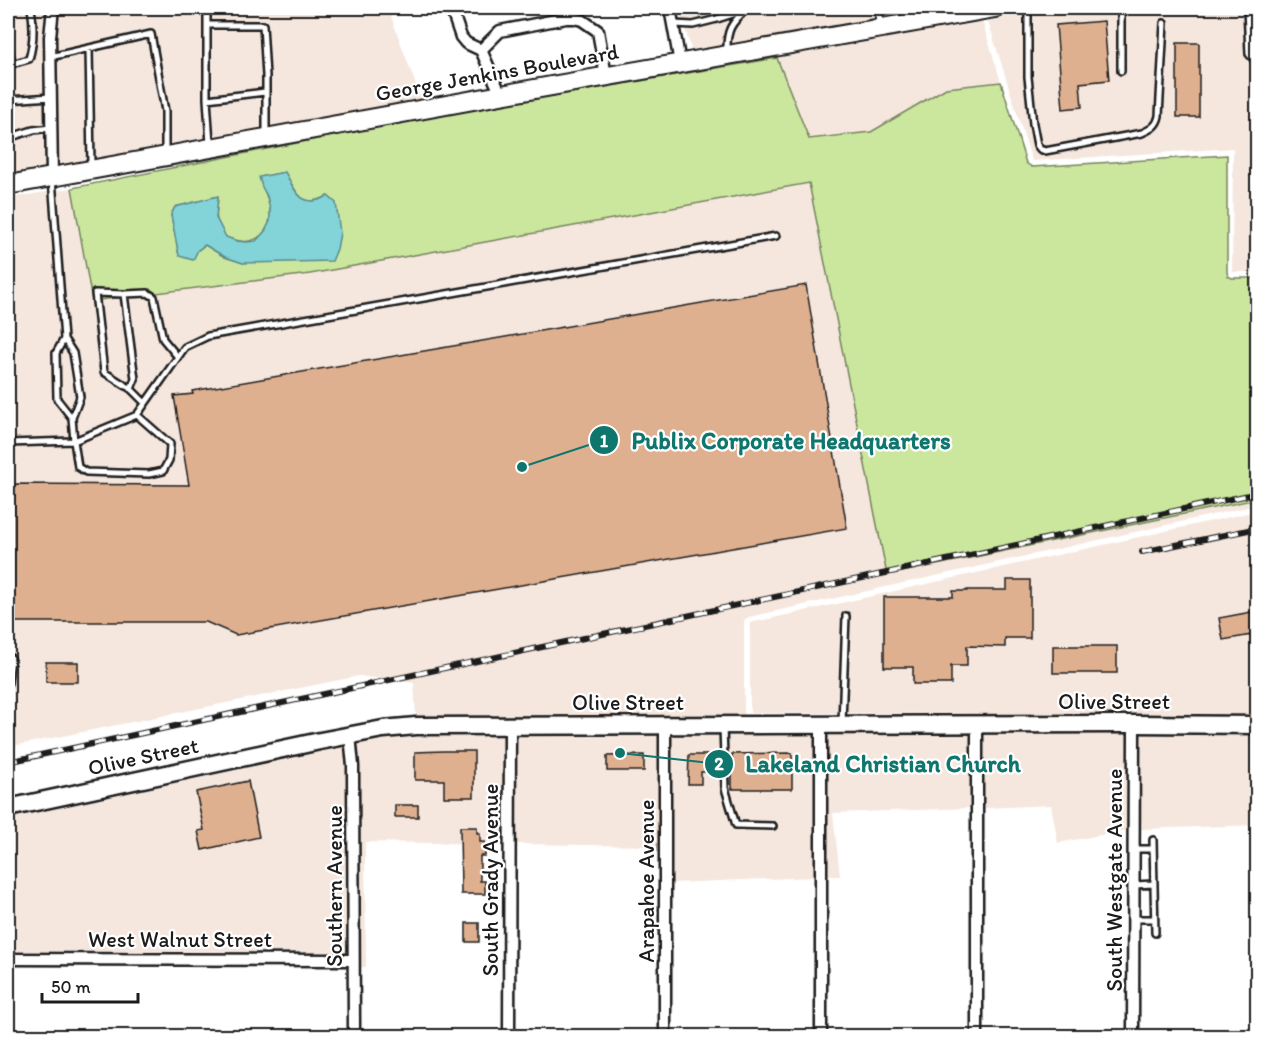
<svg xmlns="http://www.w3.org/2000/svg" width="1265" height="1044" viewBox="0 0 1265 1044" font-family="Itim,sans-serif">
<rect width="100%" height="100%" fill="#fff"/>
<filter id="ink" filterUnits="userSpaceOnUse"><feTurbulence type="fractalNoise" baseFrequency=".0167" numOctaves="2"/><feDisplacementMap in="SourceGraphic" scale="12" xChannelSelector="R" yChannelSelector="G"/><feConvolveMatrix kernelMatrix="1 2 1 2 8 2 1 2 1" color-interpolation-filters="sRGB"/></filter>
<g filter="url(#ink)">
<path fill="#f5e7de" d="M8 8H46L43 37 45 171 8 178Z
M59 8H388L422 102 58 168 57 37Z
M679 8H952L692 53Z
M1046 8H1257V272H1232L1233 148 1032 161 987 18Z
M981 17 1001 82 946 88 871 132 809 139 777 58 696 71V68Z
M809 183 887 575 1257 499V505L749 617 745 619 744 623V713L746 717 416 718 414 683 359 676 8 747V198L72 188 92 301 310 274Z
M1257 511V715L750 713V623Z
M1127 731V830L1058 843 1051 805 984 808V732Z
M1141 731 1257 732V825L1140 829Z
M503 732V844L365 842 366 967H360V766L357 744 398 735 417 733Z
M516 732H659L658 846 516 844Z
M672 732H815V877L672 883Z
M828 732H971V808L833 813 840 876H828Z
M344 747 347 766V952L8 951V819Z"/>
<path fill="#cbe79e" stroke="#74825d" stroke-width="1.5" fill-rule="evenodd" d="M777 58 809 139 871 132 946 88 1001 82 1026 163 1032 167 1227 155V272L1228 276 1232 278H1257V499L887 575 809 183 310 274 92 301 72 188 427 117ZM285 172C296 193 302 210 328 196L243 263 225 257 205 245 198 250 179 255 171 215 175 207 218 197C218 204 215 213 217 220 219 224 223 234 226 237 229 239 232 239 235 240 252 245 268 236 270 218 272 203 263 191 260 177Z"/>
<path fill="#83d4d9" stroke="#5a8a8d" stroke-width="1.5" d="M285 172C296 193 302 210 328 196L336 203 340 233 337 249 332 261 243 263 225 257 205 245 198 250 193 260 179 256 171 215 175 207 218 196 216 218 226 237 237 241 246 242 256 241 265 231 270 221V209L267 196 262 187 259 177Z"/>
<path fill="#dfb090" stroke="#1c1c1c" stroke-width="1.5" d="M1104 21 1109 80 1080 83 1082 107 1063 109 1056 25Z
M1177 43H1199V117H1177Z
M806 285 847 528 236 635 206 622H8V484L189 485 174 396 193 394 192 391Z
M1007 580H1030V638H1005V647L967 646V666H951V684H913V667H884V597H953V591H967V590H1007Z
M1257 611V634L1223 640 1219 618Z
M1053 646H1117V673H1053Z
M46 662H78V682H46Z
M444 751H474V797H444V780H415V752Z
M792 753V789H732V754Z
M644 755V771H607V756Z
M689 755H712V772H701V784H688Z
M248 781 259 837 202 850 198 831 204 830 196 792Z
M395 805H418V817H395Z
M460 827H477V833H480V842H485V856H480V881H485V894H461Z
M466 923H479V942H466Z"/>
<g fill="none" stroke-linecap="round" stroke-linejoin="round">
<defs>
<path id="service" d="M207 8V99L210 144
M826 8H844
M873 8 877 11 882 24
M1028 8V77L1033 124 1037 145 1040 149 1045 151 1142 133C1151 129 1157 126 1159 116L1164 23
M1121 8V71
M1247 8 1249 54 1258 64
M674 24 693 25 717 19 745 10
M207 25H263L266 76V133
M8 42 12 64
M89 48 91 165
M727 53C726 30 731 23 748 8
M50 57 151 34 165 111V153
M8 65 29 59C34 42 34 25 31 8
M207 99 265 92
M8 100 51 97
M8 138 33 130 51 128
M52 179 64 339 73 353 80 397 72 418 74 441 78 467 86 472 149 474 163 471 169 460 170 444 137 415
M124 294 148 293 154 297 163 339 178 357
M64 339 56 353 57 399 72 418
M131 389 135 379 124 294 95 293 104 372 131 389 145 403
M8 443 74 441 137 415 185 347 208 336 776 236
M8 683 11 658
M842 723 846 616
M723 726 725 788 736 825 773 826
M1153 840 1155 933
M1134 849H1153
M1134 885 1154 884
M1134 919H1154"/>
<path id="minor" d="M451 8 461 37 466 43 481 50 501 95
M670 8 680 63
M481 50 500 31 566 18H574L582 20 598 31 606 76
M52 177 50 37 53 8
M821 725V1036
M350 735 353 766 354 1036
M8 959 353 960
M509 1036 510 725
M665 1036V725
M977 1036V724
M1133 1036 1134 724"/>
<path id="secondary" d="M8 808 320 741 383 729 416 726 1134 724 1258 725"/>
<path id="primary" d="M8 185 501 95 995 8"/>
</defs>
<use href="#service" stroke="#1c1c1c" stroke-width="10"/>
<use href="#minor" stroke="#1c1c1c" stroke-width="15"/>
<use href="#secondary" stroke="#1c1c1c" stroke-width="21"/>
<use href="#primary" stroke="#1c1c1c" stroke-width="22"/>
<use href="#service" stroke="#fff" stroke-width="5"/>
<use href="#minor" stroke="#fff" stroke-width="10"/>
<use href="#secondary" stroke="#fff" stroke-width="16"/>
<use href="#primary" stroke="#fff" stroke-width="18"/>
<defs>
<path id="rail" d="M1142 552 1258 528
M8 762 1258 493"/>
</defs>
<use href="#rail" stroke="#1c1c1c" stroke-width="6"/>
<use href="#rail" stroke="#fff" stroke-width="4" stroke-dasharray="11" stroke-linecap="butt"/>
</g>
</g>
<g text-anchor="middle" stroke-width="4.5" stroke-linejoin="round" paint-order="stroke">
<g font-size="22" fill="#1c1c1c" stroke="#fff">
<text transform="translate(497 72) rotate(-10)" y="8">George Jenkins Boulevard</text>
<text x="1114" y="709">Olive Street</text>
<text x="628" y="710">Olive Street</text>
<text transform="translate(143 756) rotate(-12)" y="8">Olive Street</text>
<text transform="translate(490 880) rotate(-90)" y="8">South Grady Avenue</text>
<text transform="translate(1114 880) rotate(-90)" y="8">South Westgate Avenue</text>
<text transform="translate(646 881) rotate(-90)" y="8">Arapahoe Avenue</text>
<text transform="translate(334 886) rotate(-90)" y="8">Southern Avenue</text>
<text x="180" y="947">West Walnut Street</text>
</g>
</g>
<path fill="none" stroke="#0f766e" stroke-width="2" d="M522 467L604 440M620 753L719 764"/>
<g fill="#0f766e" stroke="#fff" stroke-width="2">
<circle cx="522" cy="467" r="6"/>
<circle cx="620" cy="753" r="6"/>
<circle cx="604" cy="440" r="15"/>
<circle cx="719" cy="764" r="15"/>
</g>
<g font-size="18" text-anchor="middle" font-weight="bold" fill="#fff">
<text x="604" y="447">1</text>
<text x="719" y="770">2</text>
</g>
<g font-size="24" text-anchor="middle" font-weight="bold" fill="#0f766e" stroke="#fff" stroke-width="4.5" stroke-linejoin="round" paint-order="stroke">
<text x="791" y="449">Publix Corporate Headquarters</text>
<text x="883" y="772">Lakeland Christian Church</text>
</g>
<rect width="1265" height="1044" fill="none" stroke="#fff" stroke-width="30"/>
<rect x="15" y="15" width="1235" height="1014" fill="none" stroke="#1c1c1c" stroke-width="2" filter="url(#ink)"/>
<path d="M42 993v9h96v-9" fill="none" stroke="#1c1c1c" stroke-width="3"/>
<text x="51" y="993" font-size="18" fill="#1c1c1c" stroke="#ffffff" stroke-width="4.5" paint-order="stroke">50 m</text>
</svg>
